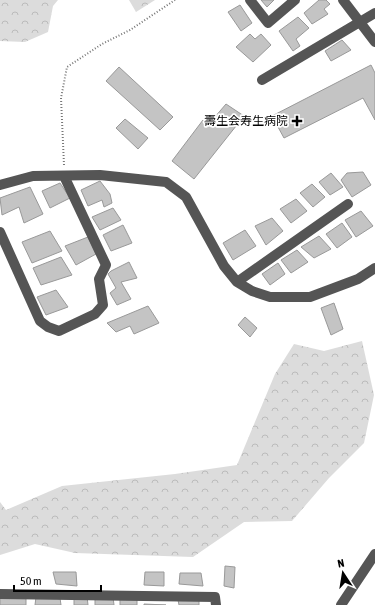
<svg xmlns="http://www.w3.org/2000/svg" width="375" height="605" viewBox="0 0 375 605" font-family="'Asap Condensed','Noto Sans JP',sans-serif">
<defs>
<pattern id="forest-crowns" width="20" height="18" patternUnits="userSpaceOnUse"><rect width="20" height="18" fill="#dcdcdc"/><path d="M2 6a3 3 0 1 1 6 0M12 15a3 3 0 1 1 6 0" fill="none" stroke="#bbb"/></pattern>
</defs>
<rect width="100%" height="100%" fill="#fff"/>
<path fill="url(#forest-crowns)" d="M0 0H58L53 6 48 32 25 42 0 41Z
M129 0H155L136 12Z
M362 341 374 395 364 443 329 478 292 521 244 522 193 557 75 553 35 544 0 555V502L6 510 62 486 175 474 237 465 275 374 294 344 324 351Z"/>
<path fill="#c4c4c4" stroke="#999" d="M261 0H274L267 7Z
M319 0H326L330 4 324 9 328 14 312 24 304 13Z
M240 5 252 23 241 31 228 12Z
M298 17 309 28 296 39 300 46 293 51 279 31Z
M250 34 255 39 261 34 271 45 253 62 236 47Z
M342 40 351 50 331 61 325 51Z
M371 65 375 73V120L363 98 284 138 272 116Z
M119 67 173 117 160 130 106 81Z
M226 104 244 116 194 179 172 161 203 120 208 125Z
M125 119 148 138 138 149 116 128Z
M363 172 371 185 352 197 341 180 347 173Z
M331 173 343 187 330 195 319 182Z
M100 181 110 194 112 203 104 207 102 200 88 206 81 190Z
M60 183 70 198 50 208 42 191Z
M312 184 325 197 313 207 300 193Z
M30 187 43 214 24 223 19 207 2 215 0 198Z
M296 199 307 211 291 223 280 209Z
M113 208 121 220 100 230 92 217Z
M361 211 373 226 356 237 345 220Z
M272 218 283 231 266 245 255 226Z
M342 223 352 237 337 248 326 234Z
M123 225 132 243 111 251 103 235Z
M245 230 256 246 233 260 223 243Z
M50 231 62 251 32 263 22 242Z
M319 236 331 249 314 258 301 247Z
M88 237 96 254 76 265 65 246Z
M297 250 308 262 291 273 281 260Z
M61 257 72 275 41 285 33 268Z
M129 262 137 278 121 282 131 299 117 305 110 293 116 288 108 274 111 271Z
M278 263 285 274 270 285 262 274Z
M56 290 68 307 46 315 37 297Z
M334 303 343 329 331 335 321 308Z
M148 306 159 323 134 334 130 326 116 332 107 323Z
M245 317 257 328 250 337 238 325Z
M225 566 235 567 234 588 224 586Z
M53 572H76L77 586 56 584Z
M145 572H164V586L144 585Z
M180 573H201L203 586 179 584Z
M0 595 26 597V605H0Z
M87 596 88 605H74V597Z
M36 597 60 598 61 605H35Z
M95 597H113L114 605H95Z
M120 597H137V605H120Z
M178 600H199V605H179Z
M144 604 166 605H144Z"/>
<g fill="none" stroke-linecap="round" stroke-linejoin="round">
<path stroke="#777" stroke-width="2" stroke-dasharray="1 2" stroke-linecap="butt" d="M64 165 61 98 67 67 102 44 130 30 175 0"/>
<path stroke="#555" stroke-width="10" d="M250 0 268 23 295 0
M343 0 375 42
M262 80 375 13
M0 185 33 176 100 175 166 182 186 197 224 266 237 282 252 291 270 297H310L358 279 375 268
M0 232 40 321 48 327 59 331 95 314 103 305 99 279 106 265 64 176
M237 282 348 204
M0 594 215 597 216 605
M341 605 375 554"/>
</g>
<path fill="#000" stroke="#fff" stroke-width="1.5" d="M295 115h4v4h4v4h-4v4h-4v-4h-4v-4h4z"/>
<g text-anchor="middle" stroke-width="3.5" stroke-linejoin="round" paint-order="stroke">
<g font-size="12" fill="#000" stroke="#fff" text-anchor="end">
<text x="288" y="125">壽生会寿生病院</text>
</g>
</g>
<g transform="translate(343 573) rotate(348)" stroke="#ffffff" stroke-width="3" paint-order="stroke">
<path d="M0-3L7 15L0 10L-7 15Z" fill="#000000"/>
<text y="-6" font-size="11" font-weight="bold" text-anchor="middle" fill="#000000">N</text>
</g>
<path d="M14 585v6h87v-6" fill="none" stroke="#000000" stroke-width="2"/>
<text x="20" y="585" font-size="12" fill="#000000" stroke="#ffffff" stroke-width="3" paint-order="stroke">50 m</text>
</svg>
